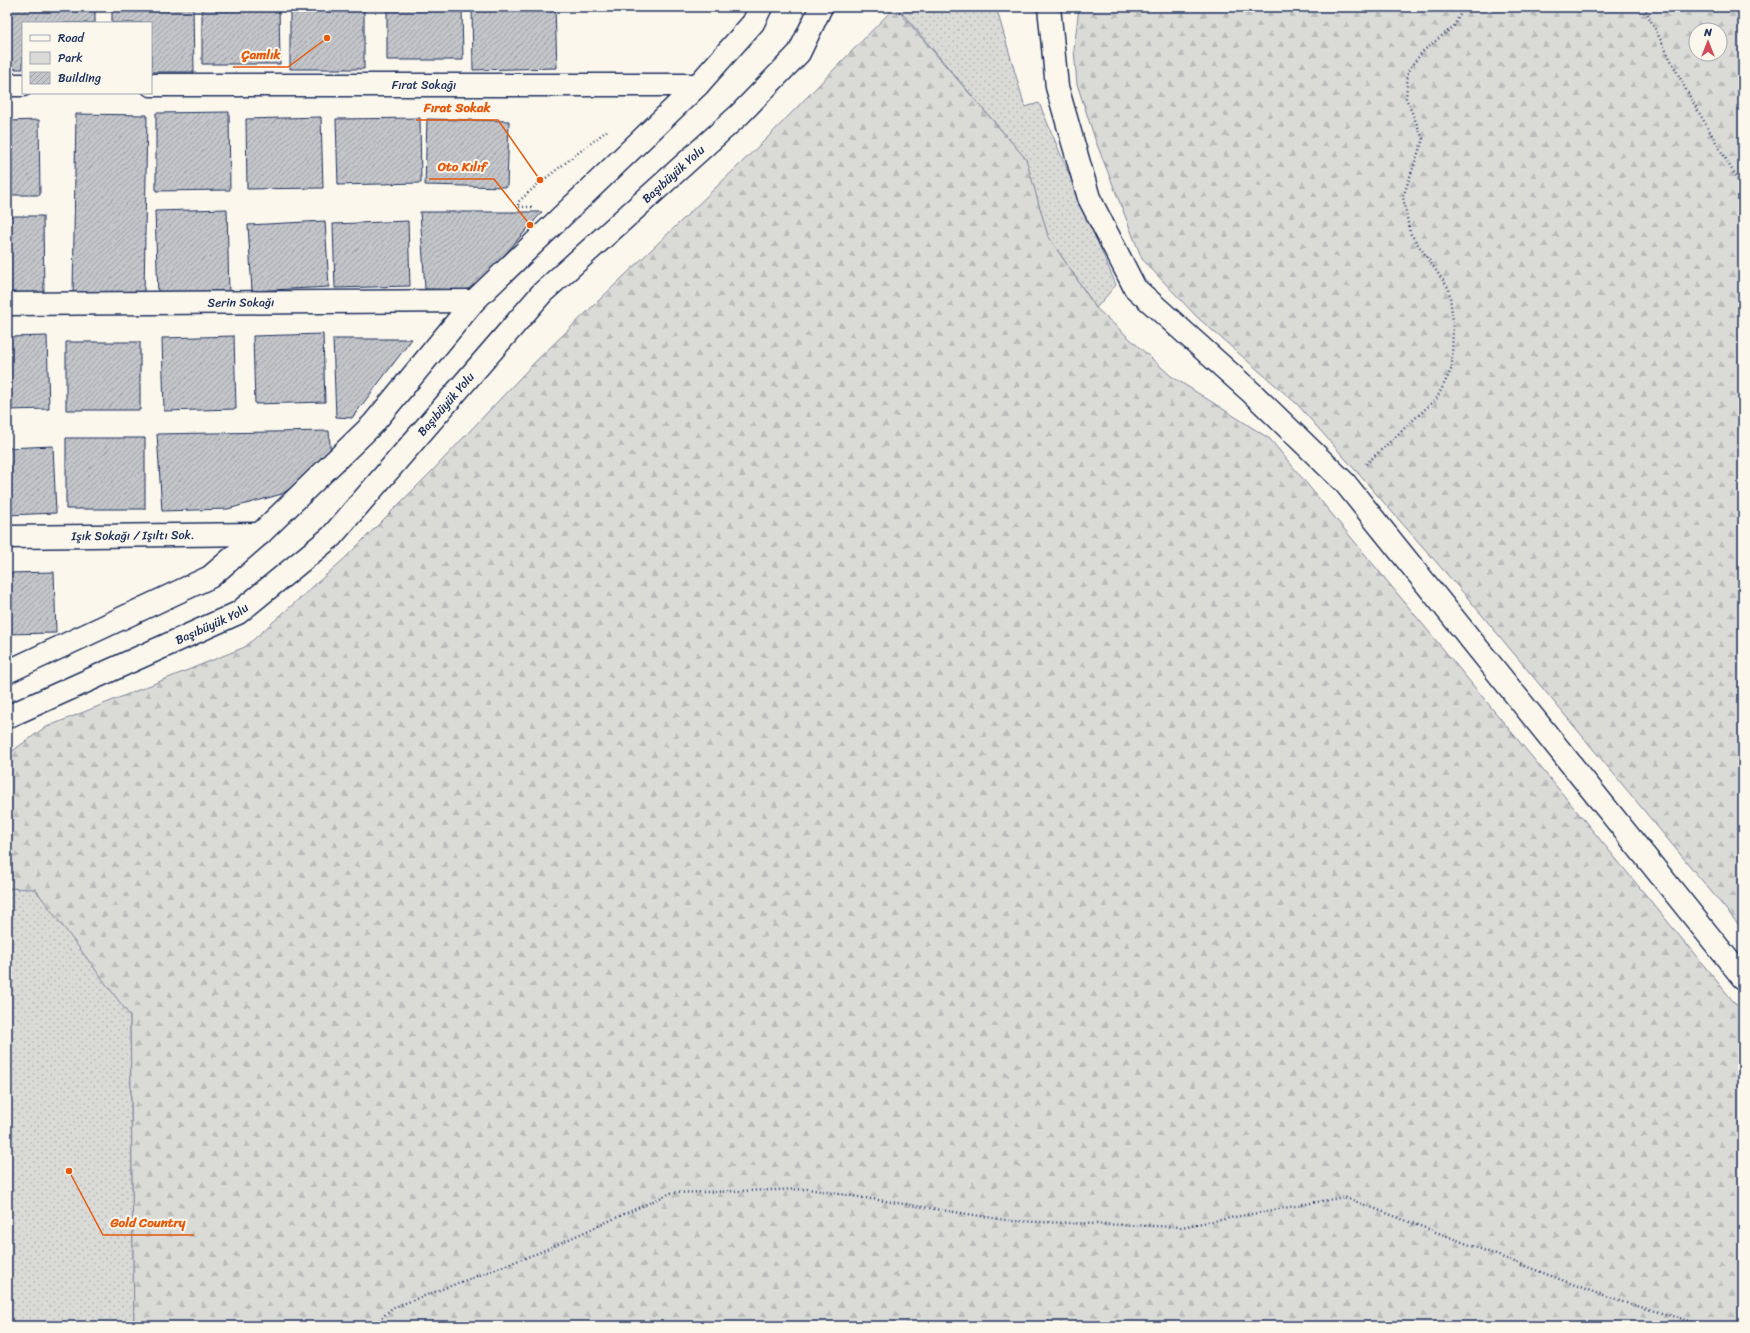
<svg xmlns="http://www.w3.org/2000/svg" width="1750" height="1333" viewBox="0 0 1750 1333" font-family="Sriracha,sans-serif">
<defs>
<pattern id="green-dots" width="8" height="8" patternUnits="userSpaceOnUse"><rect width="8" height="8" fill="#dadad7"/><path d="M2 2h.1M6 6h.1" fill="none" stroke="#babbbb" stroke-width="1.8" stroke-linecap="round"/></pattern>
<pattern id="forest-firs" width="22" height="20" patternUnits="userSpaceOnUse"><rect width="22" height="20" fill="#dadad7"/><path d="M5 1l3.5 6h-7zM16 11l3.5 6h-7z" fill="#babbbb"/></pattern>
<pattern id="building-hatch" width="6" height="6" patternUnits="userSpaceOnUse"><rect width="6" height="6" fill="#c3c5c9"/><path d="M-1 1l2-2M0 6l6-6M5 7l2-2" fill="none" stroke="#9ea0a6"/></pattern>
</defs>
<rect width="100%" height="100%" fill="#fbf7ec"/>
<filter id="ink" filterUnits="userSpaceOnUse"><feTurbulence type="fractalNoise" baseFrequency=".025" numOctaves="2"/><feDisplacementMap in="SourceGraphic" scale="8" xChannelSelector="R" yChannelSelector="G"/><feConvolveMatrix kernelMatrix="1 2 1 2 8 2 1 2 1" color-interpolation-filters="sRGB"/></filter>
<g filter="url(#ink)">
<path fill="url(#green-dots)" stroke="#7a849a" d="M897 7H996L1025 107 1039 103 1116 285 1096 308 1048 236 1023 156Z
M7 888H35L130 1015 134 1326H7Z"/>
<path fill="url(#forest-firs)" stroke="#7a849a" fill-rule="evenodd" d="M895 7 1026 159 1048 236 1096 308 1171 376 1270 439 1743 1013V1326H134L130 1016 35 889 7 888V755L44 728 245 647 344 559 433 470 535 362 766 139Z
M1079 7H1743V930L1467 597 1297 404 1197 317 1142 259 1096 142 1077 84 1074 50ZM1696 30H1720V54H1696Z"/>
<path fill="url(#building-hatch)" stroke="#1b2f5e" d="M10 7H95V23H23V69H8Z
M112 7H193L194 72H151V23H112Z
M202 7H279L280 64H202Z
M290 7H364V69H290Z
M387 7H462L463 60H387Z
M472 7H555L557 68 473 70Z
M229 112 230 190 156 191V113Z
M76 114 147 115 144 294 73 293Z
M321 117 323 188 247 189 246 119Z
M420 118 421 183 338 185 336 119Z
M427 119 509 121 507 187 425 185Z
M39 120 40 195H7V121Z
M227 209 229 294 158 296 155 211Z
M420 212H542L474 290 425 289Z
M7 216H43L44 295H7Z
M325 221 329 287 252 291 248 225Z
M408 221 410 286 335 288 333 224Z
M323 334 325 402 255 404 253 336Z
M47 336 49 409 7 410V337Z
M234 336 236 409 164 411 162 338Z
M333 339H412L352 418 336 417Z
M66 342H140V410H66Z
M329 431 331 459 282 494 228 509 162 511 157 434Z
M66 438H145V509H66Z
M53 446 56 513 7 515V448Z
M54 572 56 633 7 634V573Z"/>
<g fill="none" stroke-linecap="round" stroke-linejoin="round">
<defs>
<g id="minor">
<path d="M1049 7 1057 87 1089 198 1135 288 1252 393 1345 483 1743 978"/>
<path d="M7 85H23"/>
<path id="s1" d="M151 85H698"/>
<path id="s2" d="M7 304 474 301"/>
<path id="s3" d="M7 537 260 534"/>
</g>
<g id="major">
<path d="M7 672 210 577 260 534 373 424 474 301 698 85 753 23 761 7"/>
<path id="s4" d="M7 717 238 613 331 537 542 293 740 114 799 53 821 7"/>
</g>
</defs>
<use href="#minor" stroke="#1b2f5e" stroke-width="25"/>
<use href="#major" stroke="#1b2f5e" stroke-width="25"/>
<path stroke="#1b2f5e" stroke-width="2.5" stroke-dasharray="1 3" stroke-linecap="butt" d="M1644 7 1686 90 1743 189
M532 207H518V202L537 185 609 129
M1366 464 1437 398 1452 368 1453 321 1449 289 1410 233 1403 197 1423 139 1406 98 1408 71 1422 52 1454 26 1464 7
M373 1326 392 1308 538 1253 671 1193 808 1189 1012 1221 1181 1227 1344 1197 1609 1298 1707 1326"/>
<use href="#minor" stroke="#fbf7ec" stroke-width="22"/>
<use href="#major" stroke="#fbf7ec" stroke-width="22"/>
</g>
</g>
<g text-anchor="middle" stroke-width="4" stroke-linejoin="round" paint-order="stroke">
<g font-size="12" fill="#1b2f5e" stroke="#fbf7ec">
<text dy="4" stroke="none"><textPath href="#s1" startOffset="273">Fırat Sokağı</textPath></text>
<text dy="4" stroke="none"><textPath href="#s4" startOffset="873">Başıbüyük Yolu</textPath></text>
<text dy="4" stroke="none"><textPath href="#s2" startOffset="234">Serin Sokağı</textPath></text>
<text dy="4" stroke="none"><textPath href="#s4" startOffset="549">Başıbüyük Yolu</textPath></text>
<text dy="4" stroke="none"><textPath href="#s3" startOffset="126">Işık Sokağı / Işıltı Sok.</textPath></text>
<text dy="4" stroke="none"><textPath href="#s4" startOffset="225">Başıbüyük Yolu</textPath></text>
</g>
</g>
<path fill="none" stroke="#e8590c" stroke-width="1.5" d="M327 38L288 67H233M540 180L498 120H416M530 225L494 179H429M69 1171L103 1235H194"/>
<g fill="#e8590c" stroke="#fbf7ec" stroke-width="1.5">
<circle cx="327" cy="38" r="4"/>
<circle cx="540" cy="180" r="4"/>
<circle cx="530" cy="225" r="4"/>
<circle cx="69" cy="1171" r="4"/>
</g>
<g font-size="13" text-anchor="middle" font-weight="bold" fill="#e8590c" stroke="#fbf7ec" stroke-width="4" stroke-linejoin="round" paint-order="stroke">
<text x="261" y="59">Çamlık</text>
<text x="457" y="112">Fırat Sokak</text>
<text x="462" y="171">Oto Kılıf</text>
<text x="148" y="1227">Gold Country</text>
</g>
<rect width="1750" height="1333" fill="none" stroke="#fbf7ec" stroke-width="24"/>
<rect x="12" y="12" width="1726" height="1309" fill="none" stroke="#1b2f5e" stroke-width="1.5" filter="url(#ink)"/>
<rect x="22" y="22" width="130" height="72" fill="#fbf7ec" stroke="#a1a7b3"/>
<rect x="30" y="35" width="20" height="6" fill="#fbf7ec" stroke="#a1a7b3"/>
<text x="58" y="42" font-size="12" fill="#1b2f5e">Road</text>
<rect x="30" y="52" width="20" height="12" fill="#dadad7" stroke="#a1a7b3"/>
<text x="58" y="62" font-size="12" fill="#1b2f5e">Park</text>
<rect x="30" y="72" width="20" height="12" fill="url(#building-hatch)" stroke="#a1a7b3"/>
<text x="58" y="82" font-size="12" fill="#1b2f5e">Building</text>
<g transform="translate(1708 42)"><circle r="19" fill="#fbf7ec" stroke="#a1a7b3"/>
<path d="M0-3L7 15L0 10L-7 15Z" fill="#d1495b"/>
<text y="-6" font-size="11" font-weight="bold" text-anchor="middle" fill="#1b2f5e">N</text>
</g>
</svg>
